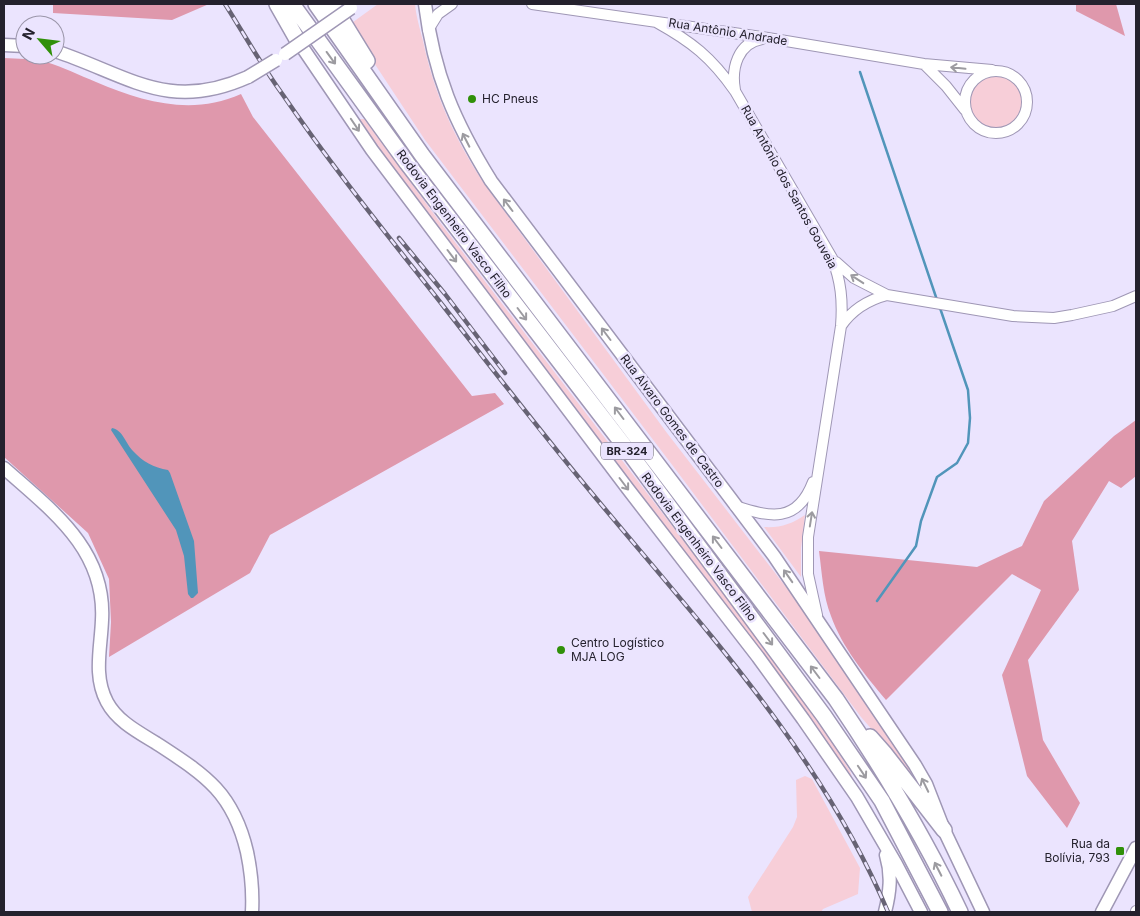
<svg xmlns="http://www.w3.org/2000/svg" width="1140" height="916" viewBox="0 0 1140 916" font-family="Inter,sans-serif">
<rect width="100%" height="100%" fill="#ebe4fe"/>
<path fill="#f7ced8" d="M378 4H415C416 16 420 29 423 41 435 96 453 135 483 182L667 433 799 604 831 649 920 785 861 717 673 466 425 140 349 25Z
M302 34 358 119H364L442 225 774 659 831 741 850 771 856 788 647 503 382 156 299 35Z
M970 102a26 26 0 1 1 52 0a26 26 0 1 1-52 0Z
M805 515 801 548V577L764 527C780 528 792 524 805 515Z
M805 776 812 779 860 868 858 894 823 909 821 912H752L748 897 793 827 797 817 796 780Z"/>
<path fill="#df98ac" d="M53 4H209L172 20 53 13Z
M1076 4H1116L1125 36 1076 11Z
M4 58C18 59 32 58 46 62 63 67 79 75 96 82 143 102 192 116 241 94L253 117 472 396 495 393 504 404 270 535 250 573 109 657 111 622 109 579 88 533 4 457Z
M1136 420V476L1121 488 1109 481 1072 541 1079 590 1028 660 1043 740 1080 803 1067 828 1027 776 1002 675 1041 590 1012 574 886 700C865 675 842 647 831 616 823 596 822 573 819 551L977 567 1022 546 1044 501 1114 436Z"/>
<path fill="#5195ba" d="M112 428C123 430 126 444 133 451 142 461 154 468 168 470L170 473 194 541 198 593 193 598H191L188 594 184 556 176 530 111 430Z"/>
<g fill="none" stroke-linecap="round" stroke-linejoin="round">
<path stroke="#5195ba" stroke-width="2.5" d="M860 72 937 300
M877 601 916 546 921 521 937 477 957 463 968 443 970 418 968 390 940 308"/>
<defs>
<path id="minor" d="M532 4 768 38 924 64 992 70
M656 22C692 42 711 57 735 91L832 258C841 281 843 301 841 326L808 537V574L817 615
M428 30 438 14 452 4
M924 64 946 86 965 110
M965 102a31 31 0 1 1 62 0a31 31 0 1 1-62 0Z
M735 90C731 68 738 43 762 39
M836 262 854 278 887 295 1013 316 1054 318 1072 315 1113 306 1136 296
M841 326C852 310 868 300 887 295
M735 506C770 517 797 524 813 482
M1136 912V911"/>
<path id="major" d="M425 4C434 75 454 121 491 181L774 556 915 765 926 784 944 830 983 912
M298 41 372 150 628 489 758 657 803 719 857 797 896 864 921 912
M4 45 25 46
M55 51C128 75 168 113 248 77
M4 468C51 510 106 549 102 620 101 648 93 676 107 702 117 721 138 732 156 743 205 775 233 792 247 852 251 871 253 893 252 912
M885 912C890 892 892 875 886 855
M1102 912 1136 848"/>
<path id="highway" d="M277 4 298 41
M292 4 407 163 626 448 824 716 882 801 940 912
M316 4 422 155 836 699C882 767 925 838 960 912
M332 4 367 61
M870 737 885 754 944 830"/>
</defs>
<use href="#minor" stroke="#9f97b5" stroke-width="12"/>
<use href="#major" stroke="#9f97b5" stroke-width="15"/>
<use href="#highway" stroke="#9f97b5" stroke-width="18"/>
<use href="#minor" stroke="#fff" stroke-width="10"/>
<use href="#major" stroke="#fff" stroke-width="12"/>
<use href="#highway" stroke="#fff" stroke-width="15"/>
<defs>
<path id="rail" d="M225 4C244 34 262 66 283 95 333 168 389 237 444 307 494 371 543 435 595 497 703 627 822 755 888 912
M399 238 445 294 505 373"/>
</defs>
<use href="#rail" stroke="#676374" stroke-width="4.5"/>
<use href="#rail" stroke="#ebe4fe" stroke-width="2.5" stroke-dasharray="8" stroke-linecap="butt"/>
<defs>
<path id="major-bridge" d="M285 54 351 8
M248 77 276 60"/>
</defs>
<use href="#major-bridge" stroke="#9f97b5" stroke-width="15" stroke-linecap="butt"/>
<use href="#major-bridge" stroke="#fff" stroke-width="12"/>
</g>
<defs><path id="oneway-shaft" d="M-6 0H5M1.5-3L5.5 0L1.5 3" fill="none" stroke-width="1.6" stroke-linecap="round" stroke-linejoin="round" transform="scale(1.25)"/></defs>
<g stroke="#9c9ba0">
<use href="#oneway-shaft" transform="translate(331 58) rotate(54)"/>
<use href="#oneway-shaft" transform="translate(958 68) rotate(-174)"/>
<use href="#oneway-shaft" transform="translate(355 125) rotate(56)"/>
<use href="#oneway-shaft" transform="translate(466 140) rotate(-117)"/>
<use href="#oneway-shaft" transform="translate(508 205) rotate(-127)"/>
<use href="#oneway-shaft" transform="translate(452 256) rotate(53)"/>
<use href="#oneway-shaft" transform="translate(857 279) rotate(-147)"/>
<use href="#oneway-shaft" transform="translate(522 314) rotate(53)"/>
<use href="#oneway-shaft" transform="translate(606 334) rotate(-127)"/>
<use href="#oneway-shaft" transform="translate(619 413) rotate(-127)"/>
<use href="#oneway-shaft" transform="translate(624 484) rotate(53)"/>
<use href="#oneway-shaft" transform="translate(811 519) rotate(-81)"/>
<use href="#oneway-shaft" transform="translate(717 542) rotate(-127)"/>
<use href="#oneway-shaft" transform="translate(788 576) rotate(-125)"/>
<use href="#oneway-shaft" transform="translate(768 639) rotate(53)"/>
<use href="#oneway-shaft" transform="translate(815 672) rotate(-127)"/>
<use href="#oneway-shaft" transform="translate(862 772) rotate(56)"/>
<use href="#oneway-shaft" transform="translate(925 785) rotate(-116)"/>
<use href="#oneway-shaft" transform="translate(938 869) rotate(-117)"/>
</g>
<g fill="#309009" stroke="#ebe4fe" stroke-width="2">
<circle cx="472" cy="99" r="5"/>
<circle cx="561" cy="650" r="5"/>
<rect x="1115" y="846" width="10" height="10" rx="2.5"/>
</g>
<g text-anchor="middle" stroke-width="5" stroke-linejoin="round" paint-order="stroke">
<rect fill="#ebe4fe" stroke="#605c6c" stroke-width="1" x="601" y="442.5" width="52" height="17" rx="4"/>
<g font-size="11" font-weight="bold" fill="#24212d">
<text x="627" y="455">BR-324</text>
</g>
<g font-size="12" fill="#24212d" stroke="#ebe4fe">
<text transform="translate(728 32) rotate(9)" y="4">Rua Antônio Andrade</text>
<text transform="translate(789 187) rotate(61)" y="4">Rua Antônio dos Santos Gouveia</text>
<text transform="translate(454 224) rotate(53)" y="4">Rodovia Engenheiro Vasco Filho</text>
<text transform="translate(672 421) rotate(53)" y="4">Rua Alvaro Gomes de Castro</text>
<text transform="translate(699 547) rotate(53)" y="4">Rodovia Engenheiro Vasco Filho</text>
</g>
<g font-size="12" fill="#24212d" stroke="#ebe4fe" text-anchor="start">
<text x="482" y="103">HC Pneus</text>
<text x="571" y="647">Centro Logístico<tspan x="571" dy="14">MJA LOG</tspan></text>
<text x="1110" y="848" text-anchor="end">Rua da<tspan x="1110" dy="14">Bolívia, 793</tspan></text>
</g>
</g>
<rect width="1140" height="916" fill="none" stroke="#24212d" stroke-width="10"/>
<g transform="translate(40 40) rotate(298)"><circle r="24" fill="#ebe4fe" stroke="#9b96aa"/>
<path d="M0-4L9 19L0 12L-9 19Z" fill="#309009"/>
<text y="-8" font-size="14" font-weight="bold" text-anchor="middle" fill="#24212d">N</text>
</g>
</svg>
